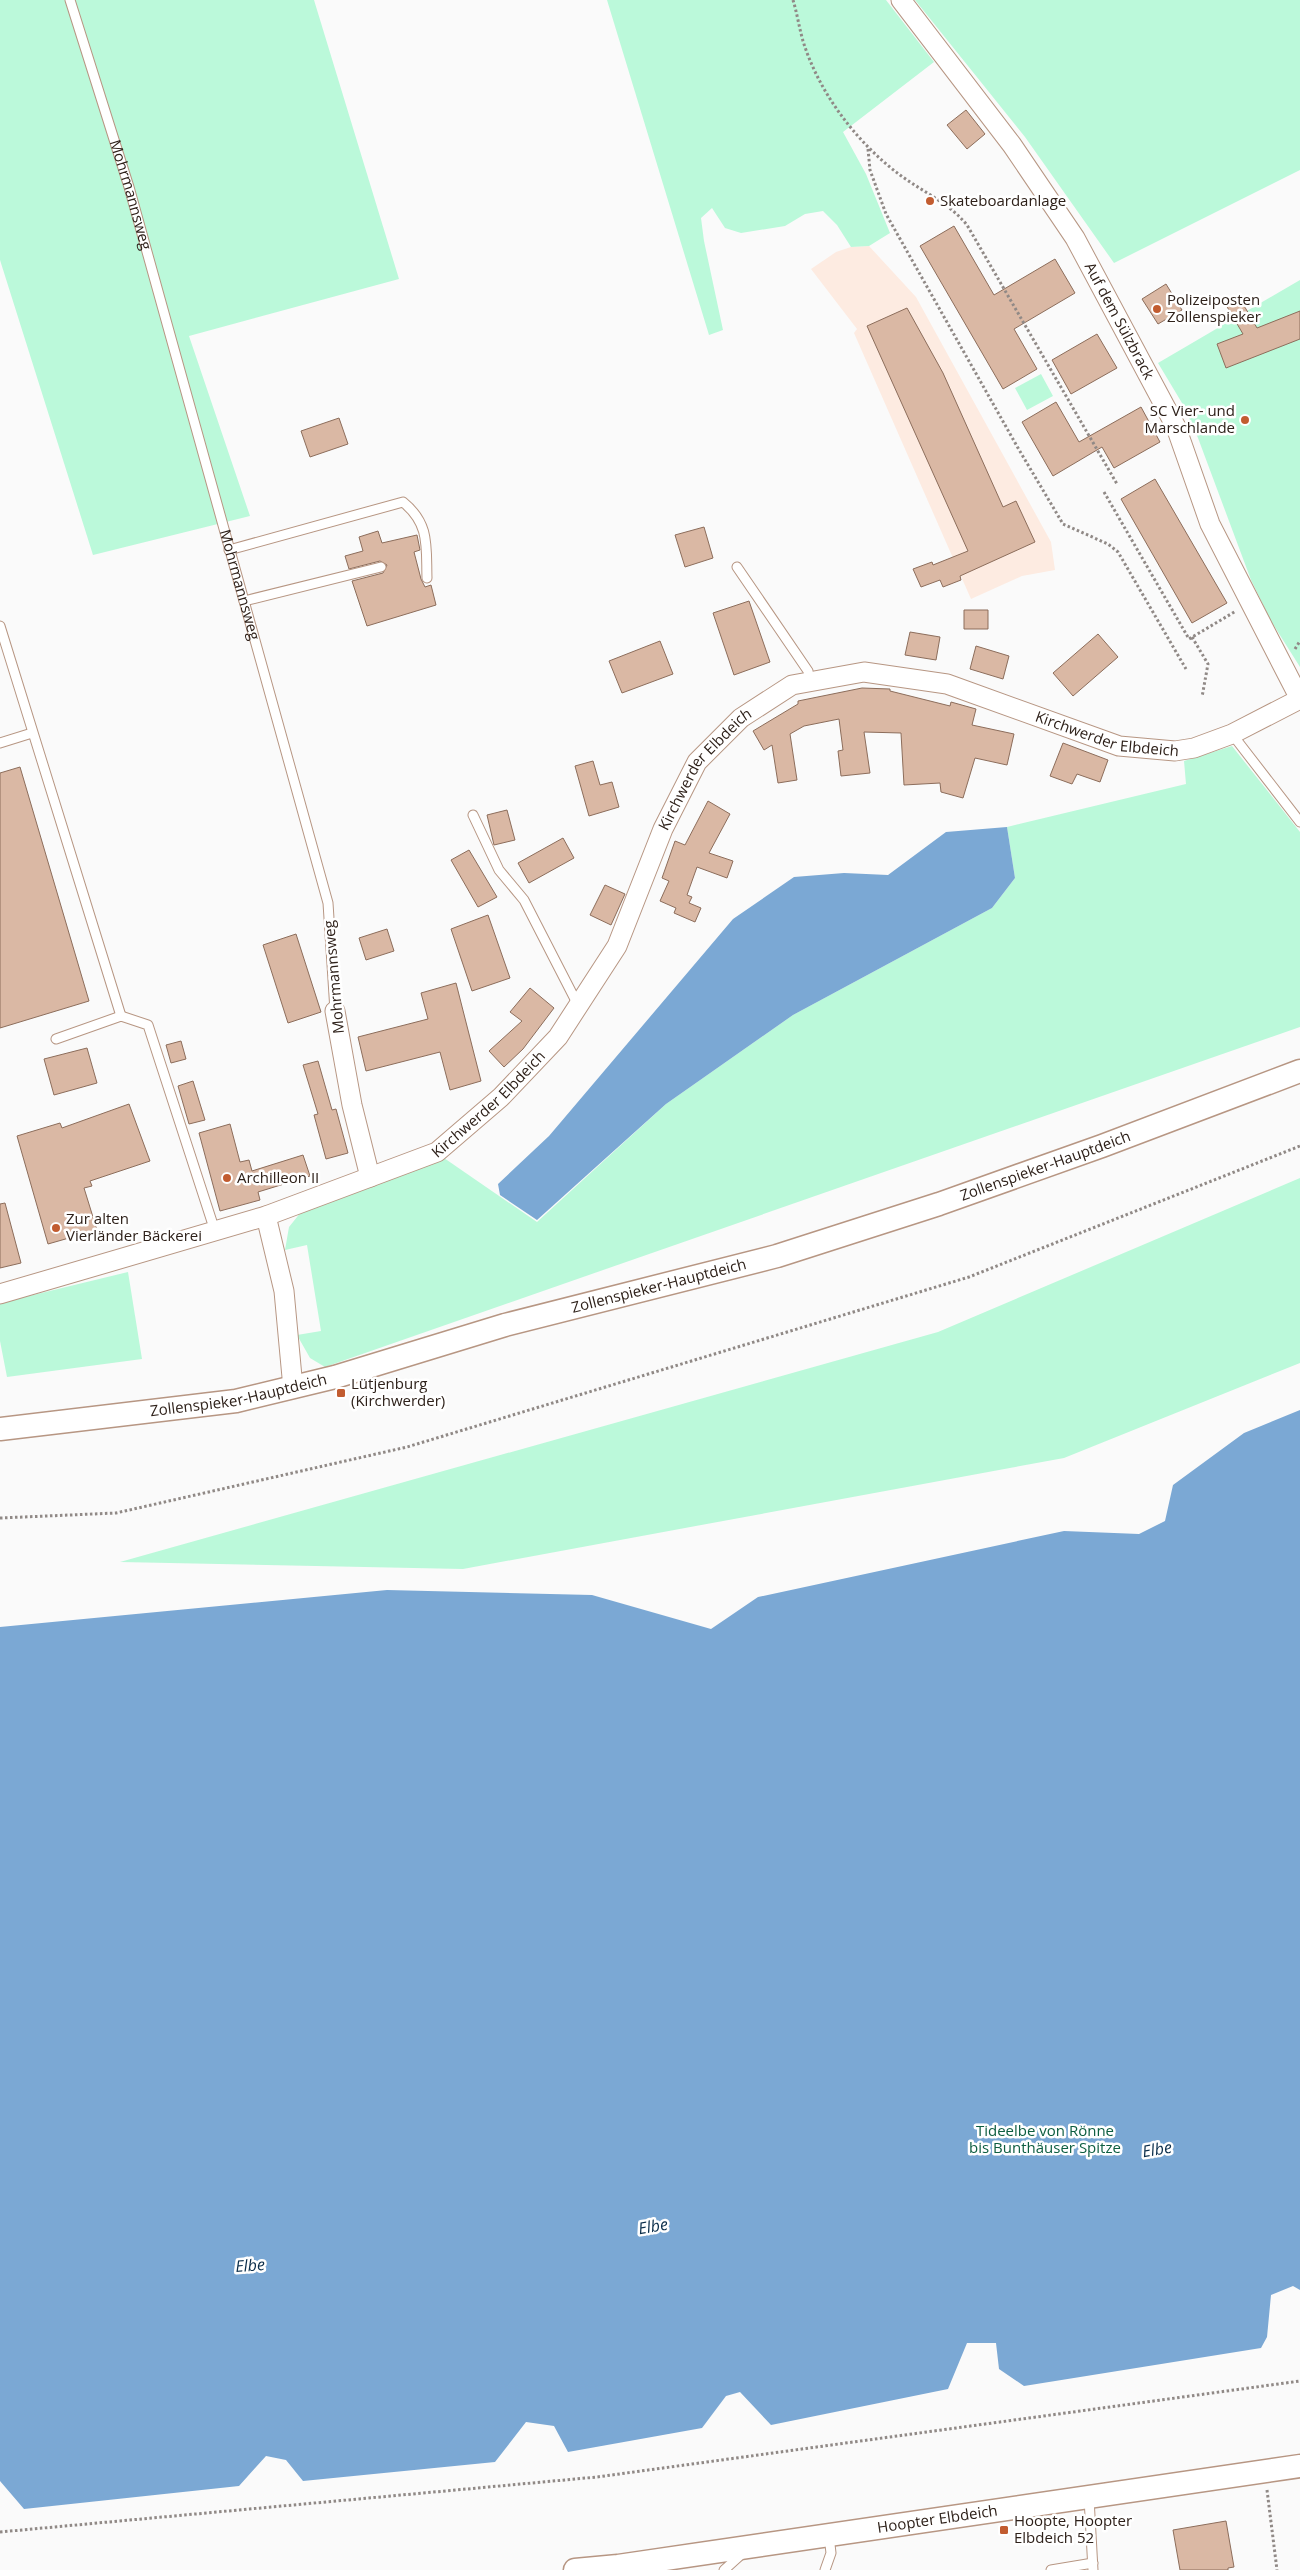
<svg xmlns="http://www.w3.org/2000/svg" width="1300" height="2570" viewBox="0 0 1300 2570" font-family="'Open Sans',sans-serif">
<rect width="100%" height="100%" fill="#fafafa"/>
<path fill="#fdebe1" d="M869 246 916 297 1051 542 1055 570 1022 576 971 599 854 333 857 329 811 269 836 252 851 247Z"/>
<path fill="#bbf9da" d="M0 0H314L399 279 189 336 250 516 93 555 0 260Z
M607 0H886L934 62 843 132 866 174 890 233 869 246 851 247 837 225 823 211 805 214 785 226 741 233 725 228 712 208 701 218 704 241 723 330 709 335Z
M915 0H1300V170L1114 263 1025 137Z
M1300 280V667L1271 621 1251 580 1198 438 1182 403 1158 363Z
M1041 374 1053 396 1027 410 1015 388Z
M1232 746 1300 832V1027L325 1367 310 1358 297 1335 321 1331 307 1245 285 1250 289 1227 301 1212 444 1158 537 1222 666 1104 793 1015 992 908 1015 878 1007 827 1186 784 1184 761Z
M1300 1178V1363L1064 1458 463 1569 120 1562 938 1332Z
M128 1272 142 1359 7 1377 0 1341V1303Z"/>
<path fill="#7ba8d4" d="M1007 827 1015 878 992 908 793 1015 666 1104 537 1220 500 1195 498 1184 549 1136 733 919 794 877 844 873 888 875 946 832Z
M1300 1410V2290L1293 2286 1271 2295 1267 2337 1261 2348 1024 2386 999 2369 996 2343H967L948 2389 771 2425 740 2392 726 2396 702 2428 568 2452 554 2426 526 2422 495 2462 303 2481 286 2460 266 2456 239 2486 24 2509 0 2481V1627L387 1590 592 1595 711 1629 758 1597 1064 1531 1139 1534 1165 1521 1173 1485 1244 1433Z"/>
<path fill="#dab8a4" stroke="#8c6d5b" d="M966 110 985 134 967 149 947 125Z
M954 226 994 295 1055 259 1075 293 1014 329 1037 369 1003 389 920 246Z
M1166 284 1182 310 1158 324 1142 299Z
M1239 297 1257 328 1300 311V339L1226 368 1217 344 1243 334 1226 305Z
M907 308 943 373 1003 507 1016 501 1035 542 960 576 961 580 943 587 940 580 921 587 913 569 932 562 933 565 968 551 867 326Z
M1097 334 1117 368 1071 394 1052 360Z
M1056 402 1079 442 1141 407 1160 442 1114 468 1102 447 1053 476 1022 422Z
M339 418 348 444 310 457 301 431Z
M1155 479 1227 603 1192 623 1121 499Z
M704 527 713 558 685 567 675 535Z
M378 531 382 543 417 535 420 550 414 552 421 579 425 587 431 585 436 605 367 626 352 581 383 573 387 565 380 561 349 569 345 556 363 551 359 537Z
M749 601 770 662 734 675 713 613Z
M964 610H988V629H964Z
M910 632 940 637 936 660 905 655Z
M1098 634 1118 657 1073 696 1053 673Z
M660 641 673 674 622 693 609 661Z
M976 646 1009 656 1003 679 970 669Z
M862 688 890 689V691L950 706 951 702 976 709 972 725 1014 734 1007 765 975 758 963 798 941 792 940 783 904 785 901 733 864 732 870 773 841 776 838 751 843 750 839 719 804 726 790 734 797 780 778 783 772 745 764 750 753 731 798 704V701Z
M1063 743 1108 760 1100 782 1077 774 1072 784 1050 776Z
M593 761 600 785 612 782 619 807 589 816 575 766Z
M20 767 89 1001 0 1028V773Z
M708 801 730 814 709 853 733 861 727 878 697 867 687 895 692 897 689 903 701 908 695 922 674 913 676 908 660 901 669 881 662 878 675 841 685 845Z
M507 810 515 840 494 845 487 815Z
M563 838 574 858 529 883 518 863Z
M469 850 497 897 478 907 451 860Z
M605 885 625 894 611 925 590 915Z
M488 915 510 978 472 991 451 929Z
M387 929 394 951 366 960 359 938Z
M296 934 321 1012 288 1023 263 945Z
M456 983 481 1081 450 1090 440 1052 366 1071 358 1037 428 1019 421 993Z
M530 988 554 1008 523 1049 504 1067 489 1051 522 1021 510 1012Z
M181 1041 186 1059 171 1063 166 1045Z
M87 1048 97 1083 54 1095 44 1059Z
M318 1061 332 1110 336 1109 348 1153 326 1159 314 1115 318 1114 303 1065Z
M193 1081 205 1120 189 1124 178 1086Z
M129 1104 150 1161 90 1181 92 1186 84 1188 97 1230 48 1244 17 1136 60 1123 62 1128Z
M230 1124 240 1162 249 1160 252 1171 303 1155 310 1176 258 1192 260 1200 220 1211 199 1133Z
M5 1203 21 1263 0 1268V1204Z
M1226 2521 1234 2567 1228 2568V2570H1180L1173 2530Z"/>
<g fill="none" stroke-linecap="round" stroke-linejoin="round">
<defs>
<g id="service">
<path id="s1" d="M70 0 129 187 328 903 335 1011"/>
<path d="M229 550 403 502C430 524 426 546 427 578"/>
<path d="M737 567 808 671 810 682"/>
<path d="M244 601 381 567"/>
<path d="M0 626 121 1016"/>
<path d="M1232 734 1300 822"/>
<path d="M0 743 32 733"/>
<path d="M473 815 499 870 524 900 578 1005"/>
<path d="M56 1039 121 1016 148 1025 215 1231"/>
<path d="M1089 2498 1093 2570"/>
<path d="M724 2570 744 2552"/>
<path d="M825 2570 831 2553 829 2536"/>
<path d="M1051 2570 1093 2563"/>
</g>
<g id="minor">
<path id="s2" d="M901 0 1012 145 1075 238 1176 427 1210 524 1300 699"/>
<path d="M335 1011 352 1105 370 1177"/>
<path d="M266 1216 284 1291 293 1388"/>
<path id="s3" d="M0 1294 266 1216 437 1152 501 1097 558 1037 617 946 663 829 697 762 741 718 792 685 864 672 947 684 1119 746 1175 751 1194 748 1232 734 1300 699"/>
</g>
<g id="tertiary">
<path id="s4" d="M0 1429 236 1401 335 1377 505 1325 777 1256 939 1204 1102 1146 1300 1071"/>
<path id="s5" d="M575 2570 618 2566 1300 2466"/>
</g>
</defs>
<use href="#service" stroke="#b79683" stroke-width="11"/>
<use href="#minor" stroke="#b79683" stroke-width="21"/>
<use href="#tertiary" stroke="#b79683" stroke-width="25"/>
<path stroke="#908986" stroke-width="3" stroke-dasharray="2.5 2.5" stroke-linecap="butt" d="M793 0C797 13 799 27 803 41 819 93 857 143 900 175 923 192 949 203 967 225L1117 484
M868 149 870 170 886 214 1018 448 1063 524 1108 544 1118 552 1186 669
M1104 492 1189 639 1236 611
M1192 637 1208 664 1202 697
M1295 649 1300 641
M0 1518 116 1513 407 1447 969 1277 1300 1146
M1267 2490 1277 2570
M0 2532 597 2477 1300 2381"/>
<use href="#service" stroke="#fff" stroke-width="9"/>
<use href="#minor" stroke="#fff" stroke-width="19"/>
<use href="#tertiary" stroke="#fff" stroke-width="22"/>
</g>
<g fill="#c25c30" stroke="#fff" stroke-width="2">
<circle cx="930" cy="201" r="5"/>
<circle cx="1157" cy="309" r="5"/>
<circle cx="1245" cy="420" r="5"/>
<circle cx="227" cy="1178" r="5"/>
<circle cx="56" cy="1228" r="5"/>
<rect x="336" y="1388" width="10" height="10" rx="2.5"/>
<rect x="999" y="2525" width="10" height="10" rx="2.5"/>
</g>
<g text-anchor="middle" stroke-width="5" stroke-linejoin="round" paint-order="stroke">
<g font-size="15" fill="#2e211a" stroke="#fff">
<text dy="5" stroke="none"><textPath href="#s1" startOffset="204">Mohrmannsweg</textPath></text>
<text dy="5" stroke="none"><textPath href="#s2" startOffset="389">Auf dem Sülzbrack</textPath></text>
<text dy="5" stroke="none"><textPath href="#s1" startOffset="609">Mohrmannsweg</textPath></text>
<text dy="5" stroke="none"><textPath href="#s3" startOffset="1385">Kirchwerder Elbdeich</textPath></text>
<text dy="5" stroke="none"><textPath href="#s3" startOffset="935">Kirchwerder Elbdeich</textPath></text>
<text transform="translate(334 977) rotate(-95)" y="5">Mohrmannsweg</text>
<text dy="5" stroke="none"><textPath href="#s3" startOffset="530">Kirchwerder Elbdeich</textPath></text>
<text dy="5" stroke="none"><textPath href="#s4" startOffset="1081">Zollenspieker-Hauptdeich</textPath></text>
<text dy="5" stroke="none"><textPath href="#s4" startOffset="676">Zollenspieker-Hauptdeich</textPath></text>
<text dy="5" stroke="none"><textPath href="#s4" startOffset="241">Zollenspieker-Hauptdeich</textPath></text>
<text dy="5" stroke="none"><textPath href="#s5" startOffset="366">Hoopter Elbdeich</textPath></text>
</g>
<g font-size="15" fill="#2e211a" stroke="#fff" text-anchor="start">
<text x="940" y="206">Skateboardanlage</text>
<text x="1167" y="305">Polizeiposten<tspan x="1167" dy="17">Zollenspieker</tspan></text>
<text x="1235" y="416" text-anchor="end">SC Vier- und<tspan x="1235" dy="17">Marschlande</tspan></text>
<text x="237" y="1183">Archilleon II</text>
<text x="66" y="1224">Zur alten<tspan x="66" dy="17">Vierländer Bäckerei</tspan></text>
<text x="351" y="1389">Lütjenburg<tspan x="351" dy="17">(Kirchwerder)</tspan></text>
<text x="1014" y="2526">Hoopte, Hoopter<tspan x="1014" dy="17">Elbdeich 52</tspan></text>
</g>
<g font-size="15" fill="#0d5e40" stroke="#fff">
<text x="1045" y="2136">Tideelbe von Rönne<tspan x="1045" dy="17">bis Bunthäuser Spitze</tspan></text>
</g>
<g font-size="16" font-style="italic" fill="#0a2d4a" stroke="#fff">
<text transform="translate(1157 2149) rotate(-9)" y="6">Elbe</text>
<text transform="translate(653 2226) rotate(-9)" y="6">Elbe</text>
<text transform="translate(250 2265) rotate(-4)" y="6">Elbe</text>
</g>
</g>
</svg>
